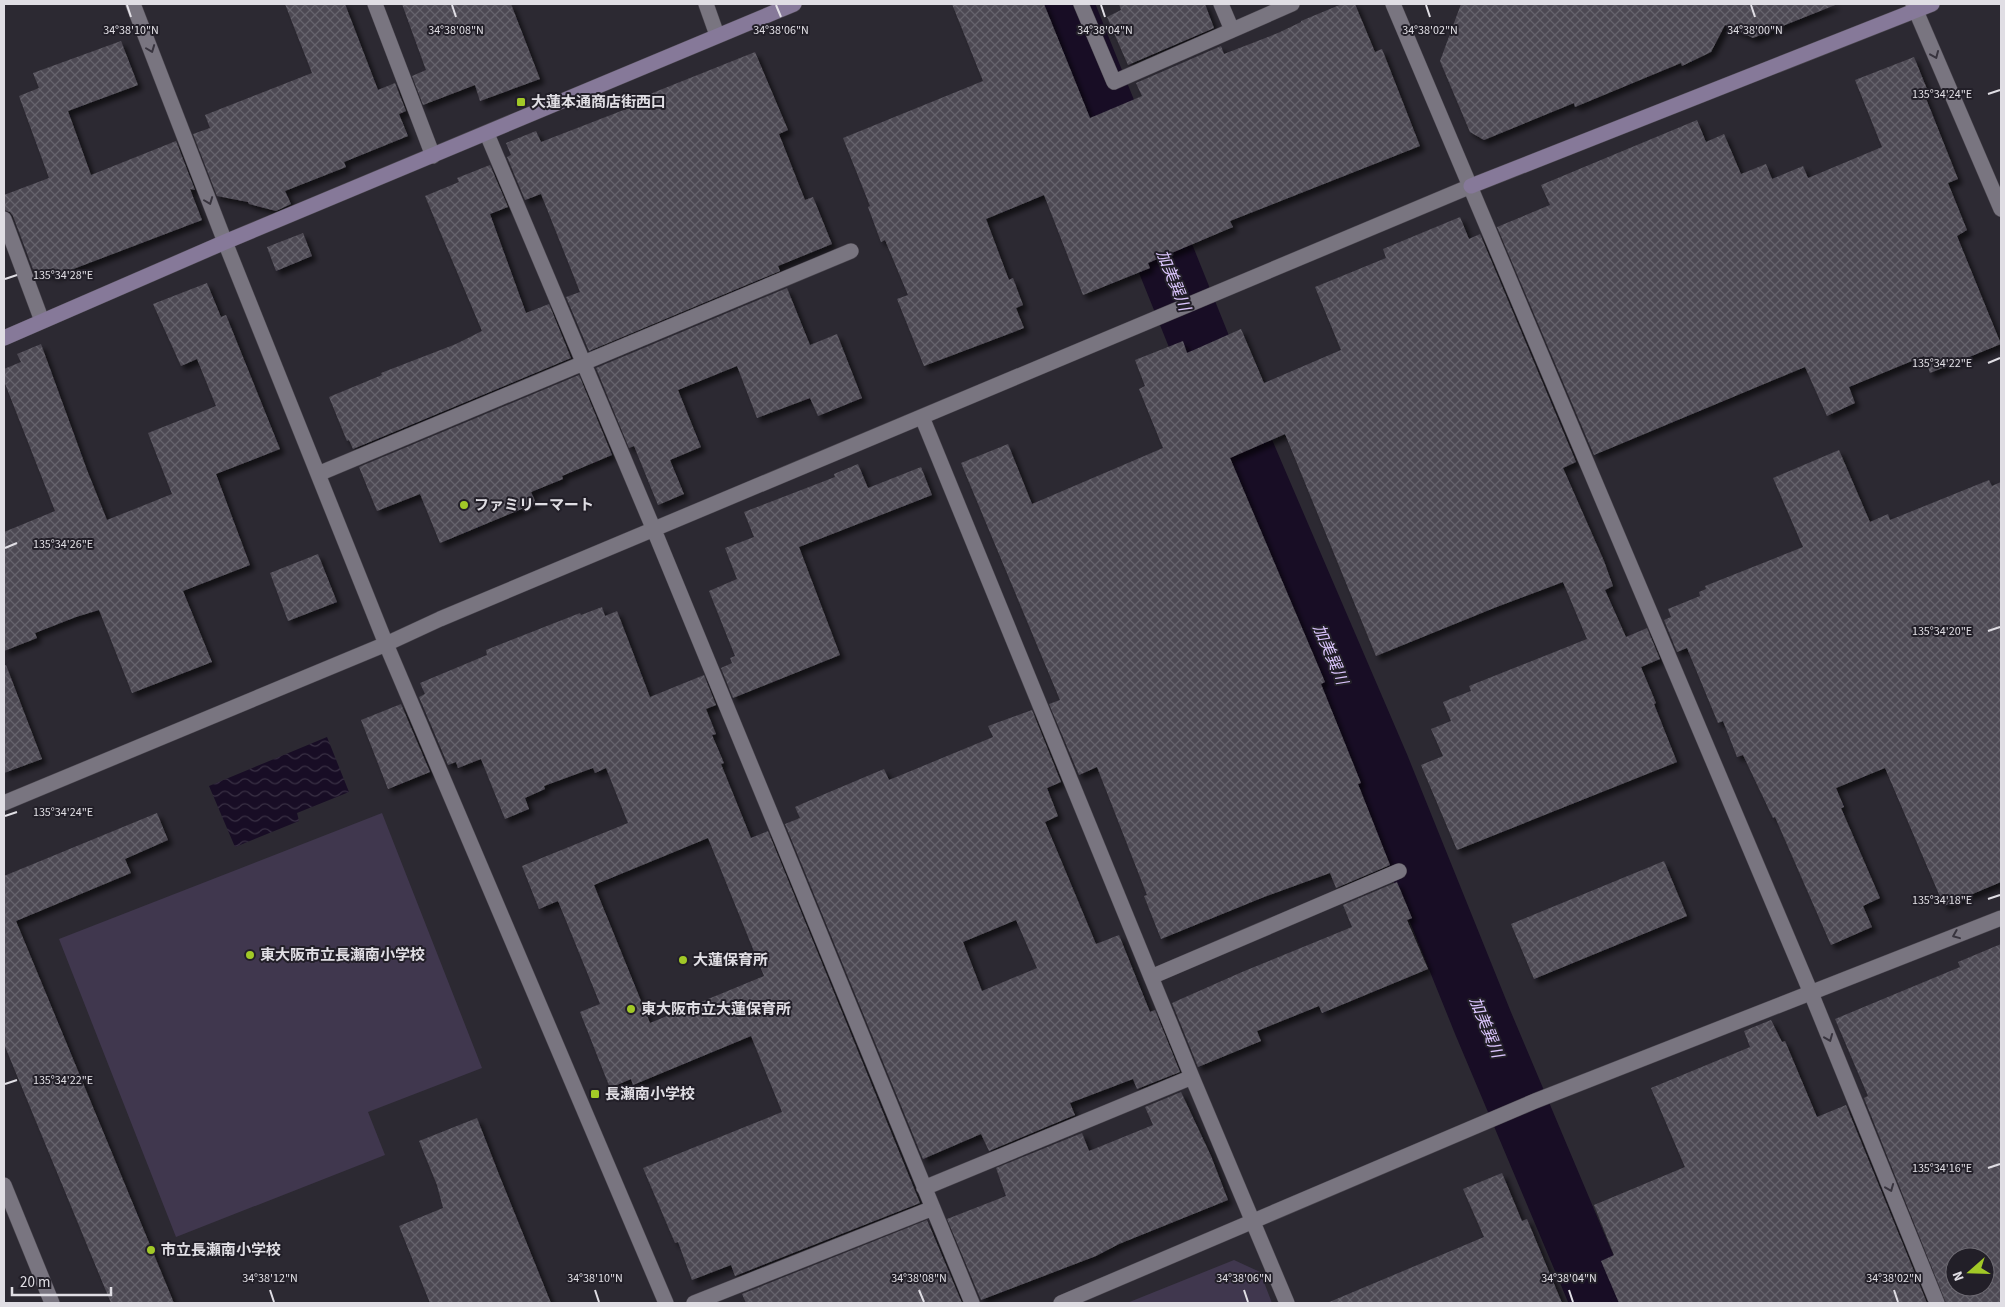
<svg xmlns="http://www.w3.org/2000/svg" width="2005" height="1307" viewBox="0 0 2005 1307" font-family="'Source Sans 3','Noto Sans JP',sans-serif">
<defs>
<pattern id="water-waves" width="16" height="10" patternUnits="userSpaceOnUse" patternTransform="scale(1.25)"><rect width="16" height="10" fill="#180d25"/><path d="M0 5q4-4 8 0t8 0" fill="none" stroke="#393044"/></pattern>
<pattern id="building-cross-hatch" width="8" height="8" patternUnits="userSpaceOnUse" patternTransform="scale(1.25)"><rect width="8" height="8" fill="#4d4953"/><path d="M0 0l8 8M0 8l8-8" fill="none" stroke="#66636c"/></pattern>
<filter id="shadow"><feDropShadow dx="4.5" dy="4.5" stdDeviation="2.5" flood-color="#0009"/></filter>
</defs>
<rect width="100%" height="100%" fill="#2c2932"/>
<path fill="#40374e" d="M382 813 482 1068 368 1112 385 1155 176 1237 59 939Z
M1234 1260 1260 1272 1272 1303H1127Z"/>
<path fill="url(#water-waves)" d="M327 737 349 792 297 813 299 821 235 847 209 786Z"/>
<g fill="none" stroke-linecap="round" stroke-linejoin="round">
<path stroke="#180d25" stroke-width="60" d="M1063 4 1227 411 1379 765 1483 1023 1601 1303"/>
</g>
<path fill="url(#building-cross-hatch)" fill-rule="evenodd" filter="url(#shadow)" d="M285 4H345L378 90 395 83 406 111 399 114 408 136 344 162 346 167 285 191 291 204 276 211 249 204 248 202 217 196 193 134 210 128 205 115 312 73Z
M402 4H511L540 79 480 101 475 85 423 105 412 76 426 70Z
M952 4H1044L1090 118 1142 96 1136 83 1221 46 1224 54 1278 33 1301 22V21L1342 4H1355L1375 52 1382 49 1420 146 1230 221 1233 227 1148 263 1150 268 1083 295 1044 195 986 219 1009 280 1013 278 1023 305 1016 308 1024 328 924 366 897 299 908 295 885 240 881 242 868 207 870 206 843 138 983 81Z
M1119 4H1205L1214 28 1128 65 1107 17 1121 10Z
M1461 4H1835V5L1753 38 1725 25 1711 52 1682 66 1681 63 1575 107 1574 103 1484 140 1470 132 1440 61Z
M121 41 138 85 68 111 91 175 176 141 195 190 190 189 202 220 55 276 33 269 13 216 10 212 4 210V195L49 178 19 96 39 88 33 73Z
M755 52 788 130 779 134 805 200 813 197 832 244 778 266 780 271 589 351 566 297 580 292 541 194 525 200 507 157 511 155 506 143 536 131 541 142 647 101 645 96Z
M1914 57 1927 89 1923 91 1958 179 1948 183 1967 230 1957 236 2001 344 1930 373 1924 356 1849 387 1855 403 1827 416 1805 367 1594 455 1497 227 1550 205 1541 185 1697 120 1706 142 1724 134 1741 174 1766 164 1772 179 1803 166 1808 178 1882 147 1855 80Z
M490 165 508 207 490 214 526 313 549 304 571 358 353 449 349 440 347 441 329 397 382 375 381 373 456 344 482 331 425 196 459 182 457 178Z
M1460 217 1469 239 1480 234 1576 462 1563 468 1604 561 1613 586 1605 590 1626 637 1647 628 1660 659 1641 667 1656 703 1654 704 1677 762 1457 850 1421 765 1443 756 1431 729 1451 721 1443 702 1471 691 1469 686 1587 639 1563 582 1494 608 1376 656 1285 434 1230 458 1325 682 1321 684 1361 783 1358 784 1390 865 1336 888 1330 873 1264 897 1161 939 1144 896 1147 895 1097 767 1079 775 1049 704 1060 700 961 463 1008 444 1032 504 1163 448 1139 389 1145 386 1135 360 1183 341 1187 353 1241 329 1264 383 1341 350 1315 287 1386 258 1383 249Z
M303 233 312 256 276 271 267 247Z
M207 283 221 317 226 315 280 449 216 474 250 565 183 591 212 662 132 693 99 610 76 617 35 633 37 638 4 651V532L55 511 4 381V369L21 362 17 354 41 344 87 470 107 520 172 494 148 433 216 406 197 359 181 366 153 304Z
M787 288 810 345 837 334 862 398 818 416 810 398 757 418 737 366 678 390 701 447 670 460 684 494 658 505 634 446 629 448 596 368Z
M579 375 612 455 562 476 563 479 531 492 536 503 440 543 420 494 377 511 359 467Z
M1839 450 1870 522 1888 514 1890 520 1989 480 1992 486 2001 482V882L1944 906 1885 768 1836 788 1844 807 1841 808 1880 898 1863 906 1872 927 1831 945 1775 817 1773 818 1743 755 1737 757 1723 721 1718 723 1687 648 1677 652 1664 620 1671 617 1668 609 1700 596 1699 592 1706 589 1705 586 1803 547 1773 478Z
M858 464 868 488 921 467 932 495 799 547 840 655 733 698 721 668 732 663 730 658 735 656 709 591 737 579 725 548 754 537 744 512 835 477 834 474Z
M318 554 337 602 288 621 270 573Z
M602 607 605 616 617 611 650 697 704 675 716 705 706 709 716 734 712 735 724 763 721 764 751 838 768 831 920 1203 735 1276 731 1265 692 1280 678 1242 675 1243 643 1168 782 1112 751 1036 633 1085 631 1079 610 1088 580 1012 600 1004 558 901 539 909 522 866 628 823 606 768 595 773 593 768 544 786 545 789 525 798 529 809 505 819 481 759 458 768 456 762 448 765 419 697 425 694 420 683 487 655 486 650 580 613 581 615ZM708 838 764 976 650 1023 594 885Z
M6 665 42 759 4 773V666Z
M401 704 430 772 388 789 361 720Z
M1032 710 1061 782 1047 788 1058 816 1045 822 1096 944 1119 935 1150 1012 1155 1010 1180 1072 1137 1089 1133 1079 1070 1103 1075 1115 989 1151 981 1134 923 1159 785 824 800 818 795 807 820 796 884 769 889 780 993 737 988 726ZM1016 920 1037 968 982 991 963 942Z
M157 813 168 840 125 859 131 873 16 921 174 1303H111L4 1044V876Z
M1664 861 1687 916 1534 979 1511 924Z
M1397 882 1412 918 1407 920 1428 969 1322 1013 1319 1006 1257 1031 1261 1041 1198 1067 1172 1003 1242 972 1352 927 1343 905Z
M2001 944V1303H1946L1864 1098 1868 1096 1835 1019 1960 967 1958 962ZM1955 1257H1985V1287H1955Z
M1771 1020 1782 1042 1785 1041 1817 1117 1846 1105 1927 1303H1619L1601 1261 1614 1255 1594 1205 1685 1167 1651 1088 1750 1047 1744 1031Z
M1181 1092 1211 1156 1228 1200 1119 1244 1096 1256 981 1300 947 1219 1006 1196 996 1168 1082 1133 1089 1151 1153 1125 1145 1107Z
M477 1118 500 1177 551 1303H430L399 1226 443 1208 437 1185 419 1141Z
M1502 1173 1522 1221 1527 1219 1562 1303H1327L1484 1237 1463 1189Z
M927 1220 962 1303H746L742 1294Z"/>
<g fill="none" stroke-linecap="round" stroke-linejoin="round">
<defs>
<path id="street" d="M133 4 225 242 386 644 666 1303
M375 4 433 156
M706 4 717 35
M1081 4 1114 82 1292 4
M1221 4 1232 30
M1393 4 1811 993 1937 1303
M1913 4 2001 209
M487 134 654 530 972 1303
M4 219 42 321
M922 417 1192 1077 1287 1303
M318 474 851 251
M4 803 386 644 440 619 1471 186
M1151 977 1399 871
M4 1185 52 1303
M924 1188 1192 1077
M694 1303 933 1208
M1061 1303 1535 1101 2001 918"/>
<path id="secondary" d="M1471 186 1932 4
M4 338 225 242 794 4"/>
</defs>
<use href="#street" stroke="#4a464e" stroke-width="16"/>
<use href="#secondary" stroke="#4a464e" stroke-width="16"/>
<use href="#street" stroke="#797580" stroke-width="15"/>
<use href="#secondary" stroke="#867999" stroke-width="15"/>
</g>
<defs><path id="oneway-chevron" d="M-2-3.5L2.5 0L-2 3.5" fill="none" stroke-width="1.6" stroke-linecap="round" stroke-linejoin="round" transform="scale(1.25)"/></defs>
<g stroke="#38343e">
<use href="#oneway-chevron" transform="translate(151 49) rotate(69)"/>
<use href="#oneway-chevron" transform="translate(1935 55) rotate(67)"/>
<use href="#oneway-chevron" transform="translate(209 201) rotate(69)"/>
<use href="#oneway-chevron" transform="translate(1956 935) rotate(158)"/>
<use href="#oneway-chevron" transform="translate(1829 1038) rotate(68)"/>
<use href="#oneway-chevron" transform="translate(1890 1188) rotate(68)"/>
</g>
<path fill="none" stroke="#e0dee4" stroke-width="2" d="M127 5 131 17M452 5 456 17M776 5 781 17M1101 5 1105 17M1426 5 1430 17M1751 5 1755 17M1988 94 2000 90M5 279 17 275M1988 363 2000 358M5 548 17 543M1988 631 2000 627M5 816 17 812M1988 899 2000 895M5 1084 17 1080M1988 1168 2000 1164M270 1290 274 1302M595 1290 599 1302M919 1290 924 1302M1244 1290 1248 1302M1569 1290 1573 1302M1894 1290 1898 1302"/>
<g fill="#a2c927" stroke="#221f28" stroke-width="2">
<rect x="516" y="97" width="10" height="10" rx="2.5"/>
<circle cx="464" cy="505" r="5"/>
<circle cx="250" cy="955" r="5"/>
<circle cx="683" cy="960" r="5"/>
<circle cx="631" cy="1009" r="5"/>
<rect x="590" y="1089" width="10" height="10" rx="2.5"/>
<circle cx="151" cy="1250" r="5"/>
</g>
<g text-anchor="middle" stroke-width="4" stroke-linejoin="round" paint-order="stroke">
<g font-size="15" font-weight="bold" fill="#e0dee4" stroke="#221f28" text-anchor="start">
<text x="531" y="107">大蓮本通商店街西口</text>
<text x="474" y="510">ファミリーマート</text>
<text x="260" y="960">東大阪市立長瀬南小学校</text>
<text x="693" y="965">大蓮保育所</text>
<text x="641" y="1014">東大阪市立大蓮保育所</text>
<text x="605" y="1099">長瀬南小学校</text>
<text x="161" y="1255">市立長瀬南小学校</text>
</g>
<g font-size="16" font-style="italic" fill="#dbc5fd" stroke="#221f28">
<text transform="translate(1174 280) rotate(68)" y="6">加美巽川</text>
<text transform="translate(1331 654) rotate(67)" y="6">加美巽川</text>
<text transform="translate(1487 1027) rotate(68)" y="6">加美巽川</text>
</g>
</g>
<g font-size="12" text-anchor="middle" fill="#e0dee4" stroke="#221f28" stroke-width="4" stroke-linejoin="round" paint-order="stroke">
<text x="131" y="34">34°38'10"N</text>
<text x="456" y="34">34°38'08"N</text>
<text x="781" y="34">34°38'06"N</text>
<text x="1105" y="34">34°38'04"N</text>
<text x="1430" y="34">34°38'02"N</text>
<text x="1755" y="34">34°38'00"N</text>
<text x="1942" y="98">135°34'24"E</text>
<text x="63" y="279">135°34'28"E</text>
<text x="1942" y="367">135°34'22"E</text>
<text x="63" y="548">135°34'26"E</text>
<text x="1942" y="635">135°34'20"E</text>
<text x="63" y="816">135°34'24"E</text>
<text x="1942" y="904">135°34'18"E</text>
<text x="63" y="1084">135°34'22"E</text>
<text x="1942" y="1172">135°34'16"E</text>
<text x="270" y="1282">34°38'12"N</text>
<text x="595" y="1282">34°38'10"N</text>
<text x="919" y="1282">34°38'08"N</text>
<text x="1244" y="1282">34°38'06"N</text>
<text x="1569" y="1282">34°38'04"N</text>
<text x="1894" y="1282">34°38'02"N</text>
</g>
<rect width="2005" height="1307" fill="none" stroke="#e0dee4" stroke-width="10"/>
<g transform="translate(1970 1272) rotate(250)"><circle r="24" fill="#221f28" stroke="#6e6b73"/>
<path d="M0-4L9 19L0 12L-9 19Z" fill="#a2c927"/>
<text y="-8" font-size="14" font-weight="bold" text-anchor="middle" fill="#e0dee4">N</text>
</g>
<path d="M12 1287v8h99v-8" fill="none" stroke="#e0dee4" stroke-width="2.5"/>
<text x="20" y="1287" font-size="15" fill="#e0dee4" stroke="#221f28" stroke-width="4" paint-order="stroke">20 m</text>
</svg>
